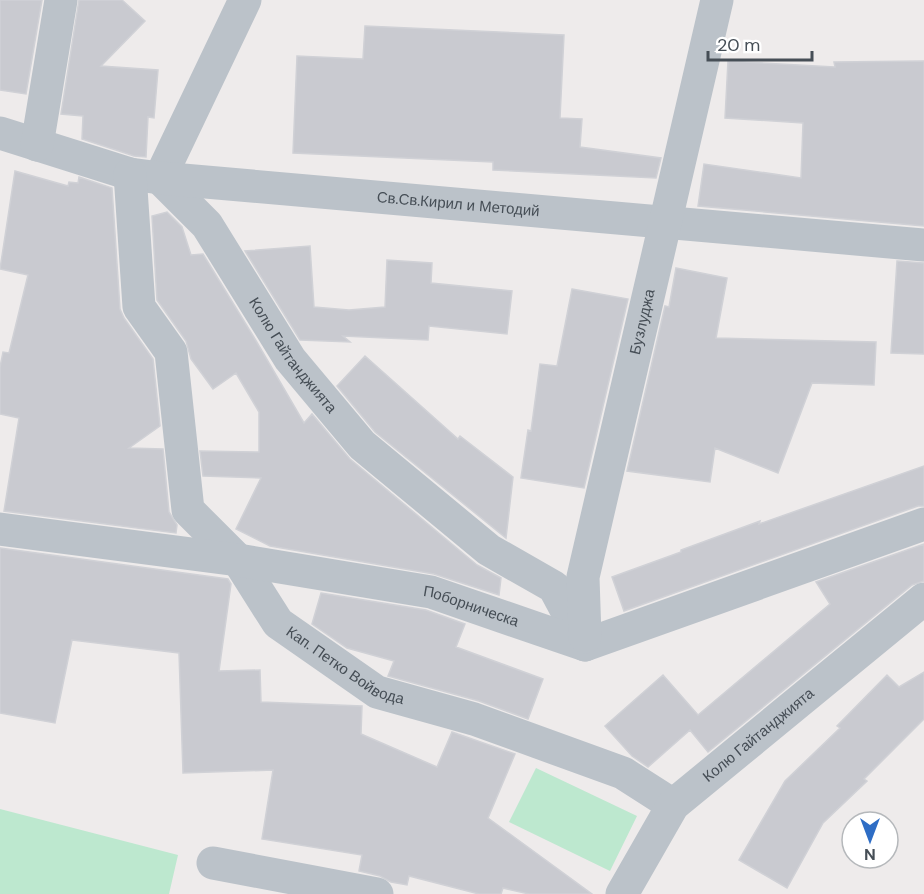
<svg xmlns="http://www.w3.org/2000/svg" width="924" height="894" viewBox="0 0 924 894" font-family="'DM Sans',sans-serif">
<rect width="100%" height="100%" fill="#eeebeb"/>
<path fill="#bde8cf" d="M536 768 637 816 610 871 509 822Z
M0 809 178 855 169 894H0Z"/>
<path fill="#c9cad0" stroke="#d0d1d6" stroke-width="1.5" d="M0 0H42L26 94 0 90Z
M79 0H122L145 21 101 66 158 70 154 118 148 117 146 157 134 156 82 139 83 116 61 114Z
M365 26 564 35 560 118 582 119 580 147 661 158 656 178 493 170V162L293 153 297 56 363 59Z
M728 61 835 67 834 62 924 61V226L698 206 704 164 801 178 803 123 725 118Z
M15 171 68 186 69 182 78 183 79 177 112 188 120 309 124 318 153 359 160 426 129 448 163 449 169 512 177 525 176 533 4 511 19 418 0 414V367L3 352 9 353 28 275 0 269Z
M167 212 182 227 191 255 203 254 255 339 304 423 312 414 350 459 477 565 501 578 499 595 434 574 270 546 236 529 261 478 203 476 200 451 259 452V412L236 373 213 389 191 359 186 341 157 300 152 216Z
M310 246 314 307 349 310 385 307 387 260 432 263 431 283 512 291 507 334 429 326 428 340 343 336 350 342 300 340 245 251Z
M897 261 924 263V354L891 353Z
M676 268 727 278 716 338 876 342 874 385 812 383 778 473 715 448 710 482 627 471 665 306 669 307Z
M572 289 628 299 584 488 521 478 528 430 531 431 540 364 557 366Z
M365 356 458 439 460 436 513 477 506 538 375 432 337 386Z
M924 466V506H918L624 611 612 577 681 552V550L760 521 759 524Z
M924 544V581L912 585 708 752 690 730 648 767 632 756 605 726 663 675 698 715 830 604 816 582Z
M0 548 228 579 231 584 219 671 260 670 261 702 362 706 361 734 437 767 452 732 515 754 488 818 592 894H529L503 888 501 894H479L409 876 407 885 391 882 380 876 359 871 362 855 262 839 273 770 183 773 179 653 72 640 55 723 0 713Z
M321 593 426 610 465 624 456 647 543 679 528 719 479 701 388 676 394 661 347 648 312 624Z
M924 672V719L864 779 867 781 823 823 787 888 739 860 785 781 840 728 837 726 887 675 899 687Z"/>
<g fill="none" stroke-linecap="round" stroke-linejoin="round">
<g stroke="#bbc2c9" stroke-width="33">
<path id="s1" d="M245 0 160 178 207 225 290 359 362 445 489 550 554 587 585 645"/>
<path id="s2" d="M0 133 130 174 160 178 924 245"/>
<path d="M37 145 61 0"/>
<path id="s3" d="M130 174 139 307 171 352 188 510 238 560 278 623 377 692 474 719 623 773 673 805"/>
<path id="s4" d="M0 529 238 560 431 592 585 645 924 524"/>
<path id="s5" d="M585 637 583 577 717 0"/>
<path d="M213 863 377 894"/>
<path id="s6" d="M622 894 673 805 924 599"/>
</g>
</g>
<g text-anchor="middle" stroke-width="4.5" stroke-linejoin="round" paint-order="stroke">
<g font-size="15" fill="#464e56" stroke="#fff">
<text dy="5" stroke="none"><textPath href="#s2" startOffset="466">Св.Св.Кирил и Методий</textPath></text>
<text dy="5" stroke="none"><textPath href="#s5" startOffset="322">Бузлуджа</textPath></text>
<text dy="5" stroke="none"><textPath href="#s1" startOffset="420">Колю Гайтанджията</textPath></text>
<text dy="5" stroke="none"><textPath href="#s4" startOffset="478">Поборническа</textPath></text>
<text dy="5" stroke="none"><textPath href="#s3" startOffset="573">Кап. Петко Войвода</textPath></text>
<text dy="5" stroke="none"><textPath href="#s6" startOffset="213">Колю Гайтанджията</textPath></text>
</g>
</g>
<g transform="translate(870 840) rotate(180)"><circle r="28" fill="#ffffff" stroke="#b5b8bb" stroke-width="1.5"/>
<path d="M0-4.5L10 22L0 15L-10 22Z" fill="#2e6dc5"/>
<text y="-9" font-size="16" font-weight="bold" text-anchor="middle" fill="#464e56">N</text>
</g>
<path d="M708 51v9h104v-9" fill="none" stroke="#464e56" stroke-width="3"/>
<text x="717" y="51" font-size="18" fill="#464e56" stroke="#ffffff" stroke-width="4.5" paint-order="stroke">20 m</text>
</svg>
